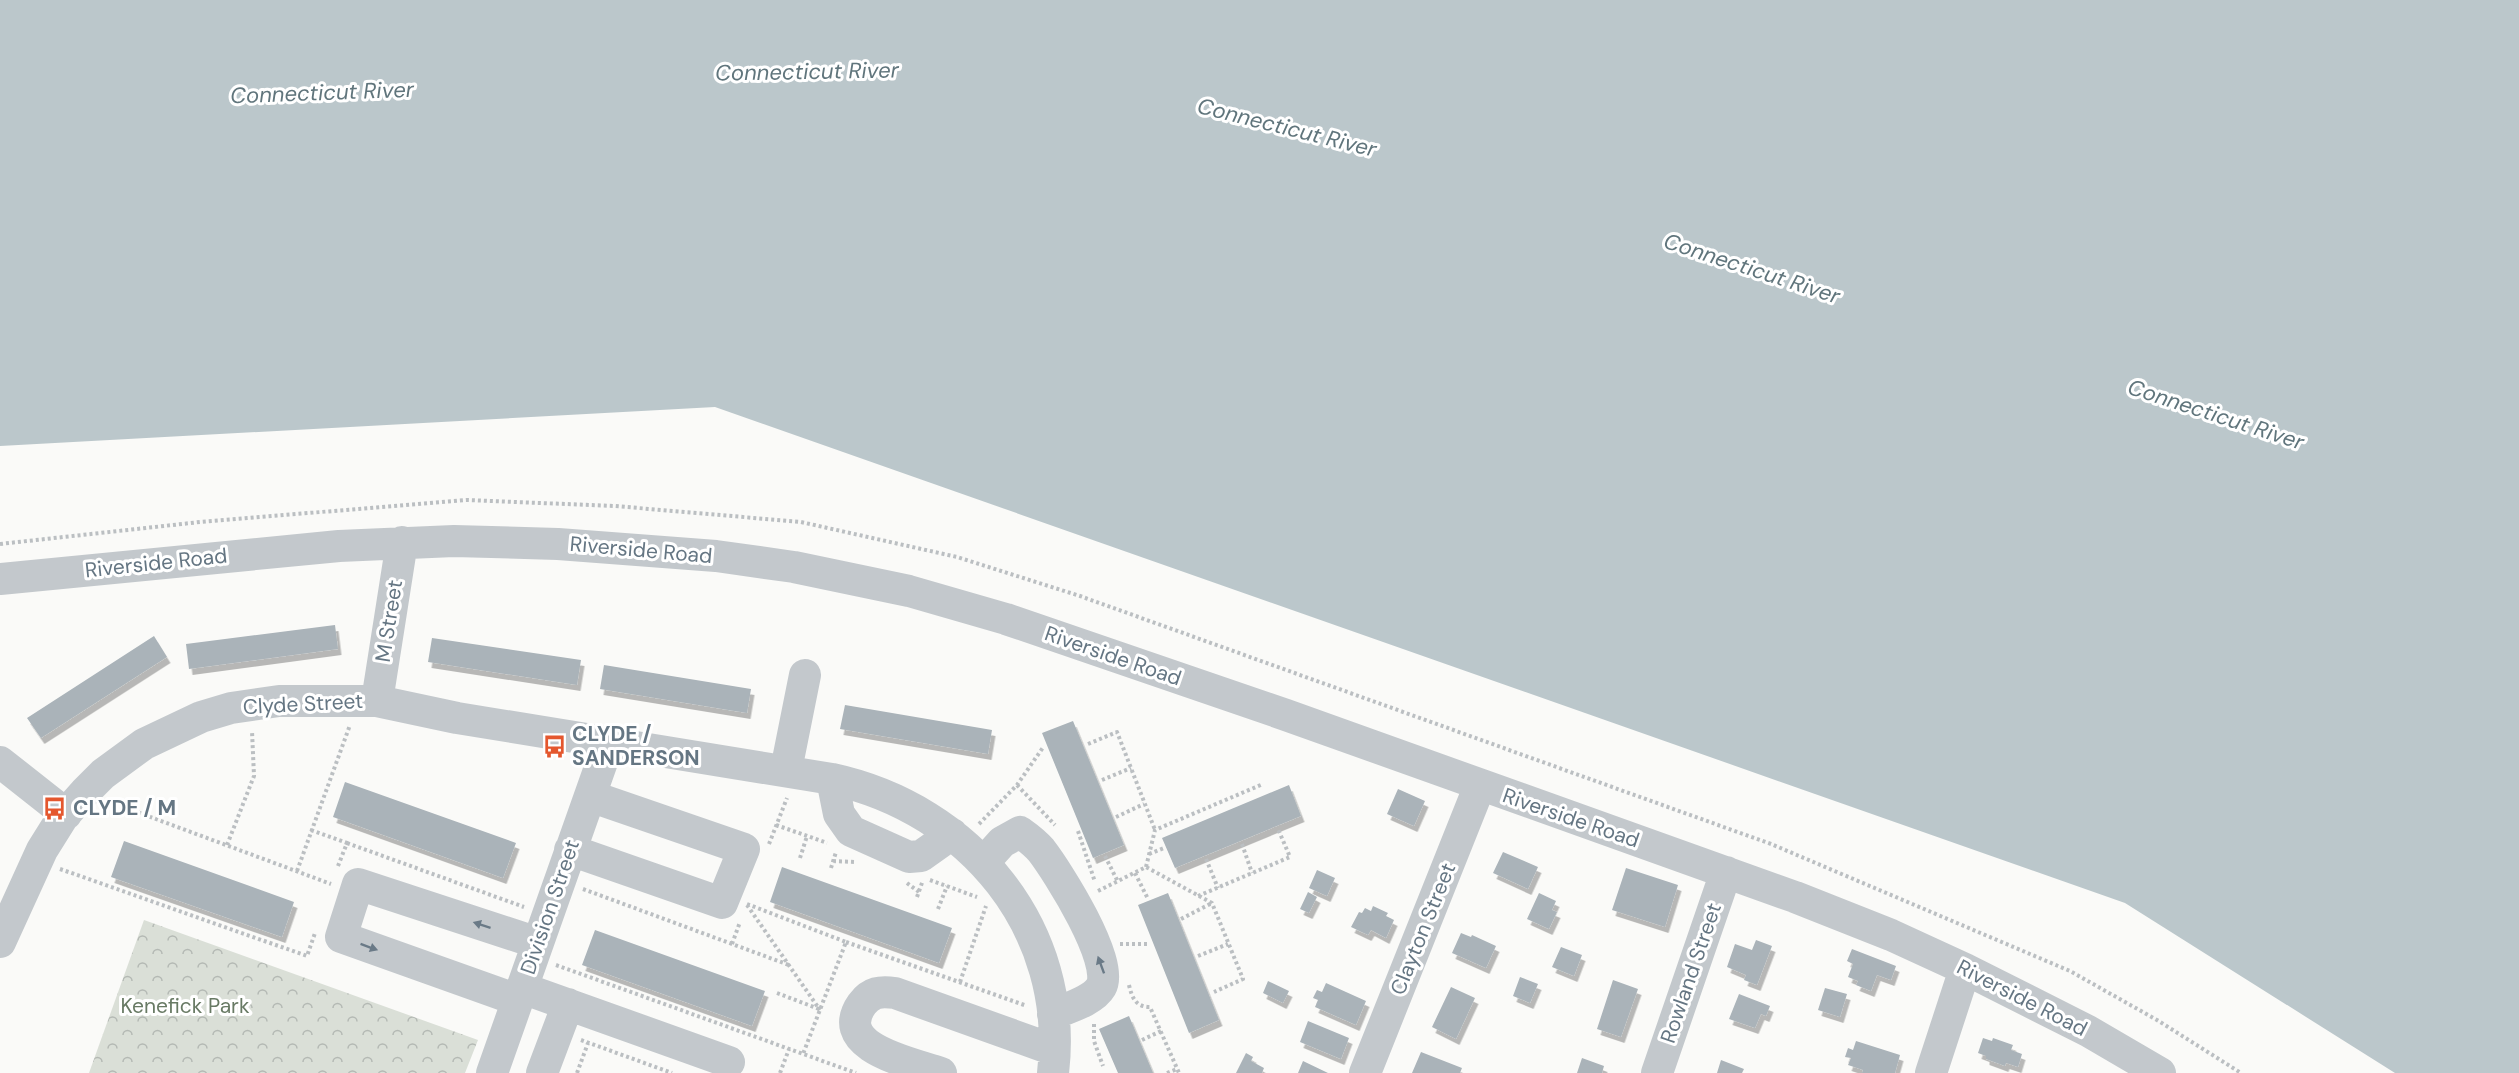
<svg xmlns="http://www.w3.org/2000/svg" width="2519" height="1073" viewBox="0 0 2519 1073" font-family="'DM Sans',sans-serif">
<defs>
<pattern id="park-crowns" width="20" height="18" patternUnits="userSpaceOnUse" patternTransform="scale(1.5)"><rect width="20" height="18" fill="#dadfd7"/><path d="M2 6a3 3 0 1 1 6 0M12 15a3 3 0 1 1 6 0" fill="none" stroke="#b4b9b4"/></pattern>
<filter id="shadow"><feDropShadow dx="3.5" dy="6" stdDeviation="0" flood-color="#0004"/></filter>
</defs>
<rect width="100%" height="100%" fill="#fafaf8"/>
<path fill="url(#park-crowns)" d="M144 920 478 1040 465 1073H89Z"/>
<path fill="#bbc7cb" d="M0 0H2519V1073H2395L2125 903 715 407 0 446Z"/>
<path fill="#aab3b9" filter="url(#shadow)" d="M335 625 338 649 189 669 186 644Z
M154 636 167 657 41 738 27 718Z
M432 638 581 660 577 685 428 662Z
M604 665 751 689 747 713 600 689Z
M845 705 992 730 988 754 840 729Z
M1073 721 1124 845 1093 858 1042 733Z
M345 782 516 843 503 878 333 817Z
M1289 785 1301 816 1175 868 1162 838Z
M1398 789 1425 801 1414 826 1387 814Z
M124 841 294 902 282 937 111 877Z
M1503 852 1538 867 1528 889 1493 873Z
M782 867 952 928 939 963 770 902Z
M1626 868 1678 885 1665 927 1612 910Z
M1317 870 1335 878 1327 896 1309 888Z
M1308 892 1317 897 1309 913 1300 909Z
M1168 893 1219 1020 1189 1033 1138 905Z
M1539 893 1556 901 1552 910 1557 912 1549 929 1527 919Z
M1373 906 1388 913 1386 916 1394 920 1386 938 1371 930 1368 935 1351 927 1359 912 1362 913 1365 908 1371 911Z
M595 930 765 991 752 1026 582 965Z
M1461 933 1471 937 1472 935 1496 946 1486 968 1452 953Z
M1756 940 1772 946 1757 985 1744 980 1746 975 1727 967 1735 944 1752 950Z
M1561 947 1582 955 1574 976 1552 967Z
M1852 949 1896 966 1891 980 1877 975 1871 991 1856 985 1858 981 1848 977 1853 964 1847 961Z
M1520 977 1538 984 1530 1003 1513 996Z
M1613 980 1638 989 1621 1037 1597 1029Z
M1268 981 1289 991 1283 1003 1263 993Z
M1326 983 1366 1001 1356 1025 1315 1007 1318 1000 1313 998 1317 990 1322 992Z
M1451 987 1475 998 1456 1039 1432 1027Z
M1825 988 1847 994 1840 1017 1818 1010Z
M1739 994 1770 1006 1766 1016 1761 1014 1755 1028 1729 1019Z
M1129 1016 1153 1073H1118L1099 1029Z
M1308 1021 1349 1038 1341 1059 1300 1042Z
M1983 1038 1992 1041 1993 1038 2013 1045 2011 1050 2022 1054 2018 1067 2006 1063 2005 1066 1986 1059V1056L1978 1053Z
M1856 1041 1900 1055 1895 1073H1862L1863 1070 1848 1065 1851 1058 1845 1057 1848 1048 1853 1050Z
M1421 1052 1462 1068 1460 1073H1412Z
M1246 1053 1253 1057 1251 1061 1264 1068 1262 1073H1236Z
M1582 1058 1604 1066 1602 1073H1577Z
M1721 1060 1744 1069 1742 1073H1717Z
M1303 1061 1328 1073H1298Z"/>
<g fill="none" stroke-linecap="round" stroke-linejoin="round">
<path stroke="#bbbfc2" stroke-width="4" stroke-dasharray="3 3" stroke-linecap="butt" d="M0 544 200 522 466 500 615 506 801 522 957 557 1080 596 1771 844 2070 971 2157 1020 2241 1073
M1088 744 1117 732 1155 830
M1102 780 1131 768
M1017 785 1055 825
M110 802 331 884
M1116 817 1144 804
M979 824 1017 785 1044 746
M776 825 827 843
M311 830 347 843 338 866
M1078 831 1095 882
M347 843 524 907
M769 844 787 798
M1242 844 1252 873
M227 845 254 776 252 731
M1149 854 1164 848
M1105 856 1118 882
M800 858 807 836
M1206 859 1218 888
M833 861 856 862
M1146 867 1155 830 1263 784
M831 868 836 852
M60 869 307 956 315 933
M297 871 350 725
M1135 873 1148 899
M930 880 977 897
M907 883 919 892
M583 889 789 965
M1098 891 1146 867 1212 903 1243 979 1214 992
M1198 896 1290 857 1278 829
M917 897 923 880
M747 904 846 942 803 1054
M747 905 820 1010
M938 909 947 886
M1181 919 1212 903
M846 942 1027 1006
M732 944 740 922
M1120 944H1150
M1198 956 1228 944
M556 965 856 1073
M960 982 986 906
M1129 985C1132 998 1136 1007 1150 1007L1179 1073
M777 993 819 1009
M1094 1024V1041L1103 1066
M581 1040 672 1073
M1142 1040 1161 1031
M577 1073 588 1043
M780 1073 789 1049
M1167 1073 1177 1069"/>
<path stroke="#c3c8cc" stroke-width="32" d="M0 579 339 546 454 541 558 544 716 556 794 567 909 591 1006 619 1286 715 1795 897 1891 935 1965 969 2088 1031 2160 1073
M377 701 402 542
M0 762 66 814
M786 770 805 675
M832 779 839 814 851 831 909 857 921 856 952 834
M570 850 722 903 744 849 590 796
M984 862 1002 842 1020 832C1027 837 1035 843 1041 850 1058 872 1115 962 1101 987 1093 1001 1067 1008 1053 1014
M0 942 42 850 62 818 85 792 103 774 144 744 201 717 231 708 279 701H377L457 718 832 779C970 809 1070 929 1053 1073
M522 988 729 1062
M518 1000 341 937 358 884 538 943
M492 1073 609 742
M542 1073 568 1004
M941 1073C913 1063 831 1048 862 1004 871 992 880 991 895 993L1054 1050
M1365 1073 1480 785
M1657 1073 1726 872
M1931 1073 1965 969"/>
</g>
<defs><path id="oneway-solid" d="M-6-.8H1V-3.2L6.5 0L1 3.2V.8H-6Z" transform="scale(1.5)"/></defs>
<g fill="#6a7a87">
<use href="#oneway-solid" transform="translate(482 925) rotate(-162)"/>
<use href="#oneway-solid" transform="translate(369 947) rotate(20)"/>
<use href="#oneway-solid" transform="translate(1101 965) rotate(-110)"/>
</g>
<defs>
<symbol id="bus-bare" viewBox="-9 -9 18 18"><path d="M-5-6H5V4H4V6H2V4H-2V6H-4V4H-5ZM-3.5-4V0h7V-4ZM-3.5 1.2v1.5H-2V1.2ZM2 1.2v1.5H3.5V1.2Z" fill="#e4572e" stroke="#fff" stroke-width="2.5" paint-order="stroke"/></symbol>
</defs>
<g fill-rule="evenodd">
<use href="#bus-bare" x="538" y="730" width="33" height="33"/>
<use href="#bus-bare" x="38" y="792" width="33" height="33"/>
</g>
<g text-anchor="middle" stroke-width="6" stroke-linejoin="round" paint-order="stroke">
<g font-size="21" fill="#657683" stroke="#fff">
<text transform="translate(641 550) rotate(5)" y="7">Riverside Road</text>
<text transform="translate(156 563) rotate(-6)" y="7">Riverside Road</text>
<text transform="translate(389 621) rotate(-81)" y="7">M Street</text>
<text transform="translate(1113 656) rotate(19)" y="7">Riverside Road</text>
<text transform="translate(303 704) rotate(-3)" y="7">Clyde Street</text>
<text transform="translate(1571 818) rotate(19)" y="7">Riverside Road</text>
<text transform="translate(550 907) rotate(-71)" y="7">Division Street</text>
<text transform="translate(1423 929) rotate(-68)" y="7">Clayton Street</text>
<text transform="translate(1691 973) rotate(-71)" y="7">Rowland Street</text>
<text transform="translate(2022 998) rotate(27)" y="7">Riverside Road</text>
</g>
<g font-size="21" font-weight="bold" fill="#657683" stroke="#fff" text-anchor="start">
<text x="572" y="741">CLYDE /<tspan x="572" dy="24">SANDERSON</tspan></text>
<text x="73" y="815">CLYDE / M</text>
</g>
<g font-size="21" fill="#687a64" stroke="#fff">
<text x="185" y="1013">Kenefick Park</text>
</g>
<g font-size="22" font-style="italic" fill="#60757c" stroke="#fff">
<text transform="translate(807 71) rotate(-1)" y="8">Connecticut River</text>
<text transform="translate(322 92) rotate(-2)" y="8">Connecticut River</text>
<text transform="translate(1287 127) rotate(14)" y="8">Connecticut River</text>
<text transform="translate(1752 268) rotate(18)" y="8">Connecticut River</text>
<text transform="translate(2216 414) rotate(18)" y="8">Connecticut River</text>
</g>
</g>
</svg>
